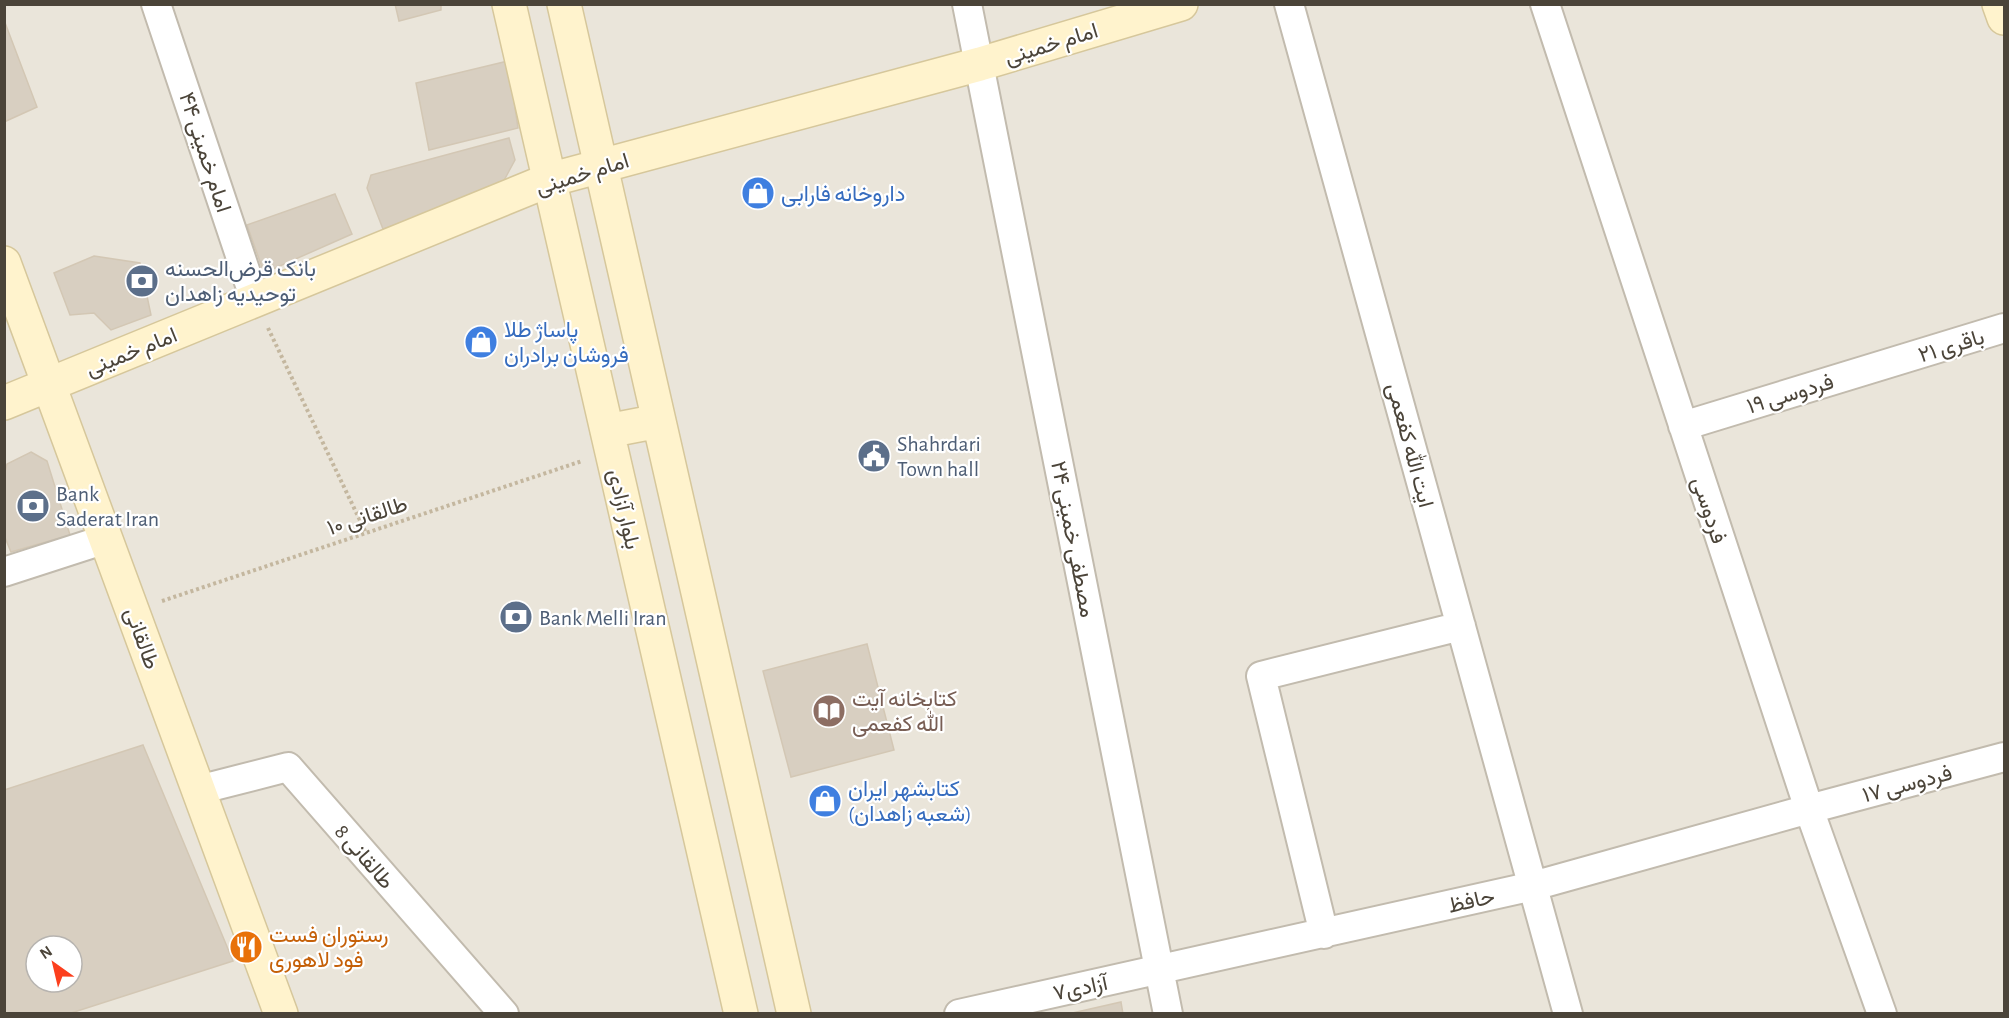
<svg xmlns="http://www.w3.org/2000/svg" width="2009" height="1018" viewBox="0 0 2009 1018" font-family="'Alegreya Sans',Vazirmatn,sans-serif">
<rect width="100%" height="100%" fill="#f6f3ec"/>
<path fill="#eae5da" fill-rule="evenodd" d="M5 5H2004V1013L5 1014ZM36 946H72V982H36Z"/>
<path fill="#d8cfc1" stroke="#d3c7b4" stroke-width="1.5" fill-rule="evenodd" d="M395 4H441V10L399 21Z
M4 20 37 107 4 122Z
M508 61 518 128 429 150 416 83Z
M509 138 515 160 501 186 383 229 367 188 371 175Z
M335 194 352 234 264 273 247 225Z
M94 256 140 263 151 315 111 330 94 313 70 315 54 273Z
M31 452 47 461 70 535 11 552 4 535V476L7 464Z
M867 644 894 750 791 777 763 671Z
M143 745 233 961 68 1014H4V790ZM36 946H72V982H36Z
M1121 1002 1123 1014H1068Z"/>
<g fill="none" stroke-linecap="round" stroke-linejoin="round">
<defs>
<path id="street" d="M156 4 255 300
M967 4 1168 1014
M1289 4 1568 1014
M1545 4 1809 809 1882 1014
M1683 426 2004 328
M4 572 106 539
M198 790 288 767 504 1014
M1324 934 1261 676 1461 626
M959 1014 1533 886 1809 809 2004 757"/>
<path id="secondary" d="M509 4 741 1014
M564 4 794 1014
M1999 4 2004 18
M4 263 281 1014
M4 403 549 180 980 64 1181 4
M607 431 659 421"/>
</defs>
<use href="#street" stroke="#c2bbae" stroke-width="32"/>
<use href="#secondary" stroke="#d6c79b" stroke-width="36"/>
<path stroke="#c4b79f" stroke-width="4" stroke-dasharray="3 3" stroke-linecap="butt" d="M268 328 366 533
M162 601 582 461"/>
<use href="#street" stroke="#fff" stroke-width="28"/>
<use href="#secondary" stroke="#fff3cd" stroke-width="33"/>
</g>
<defs>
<symbol id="shop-disc" viewBox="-11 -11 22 22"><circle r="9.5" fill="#3f7fe0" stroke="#fff"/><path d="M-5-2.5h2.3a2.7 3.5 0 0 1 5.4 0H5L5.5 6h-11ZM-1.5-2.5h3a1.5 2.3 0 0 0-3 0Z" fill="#fff"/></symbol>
<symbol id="bank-disc" viewBox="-11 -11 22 22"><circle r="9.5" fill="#5c6f8a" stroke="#fff"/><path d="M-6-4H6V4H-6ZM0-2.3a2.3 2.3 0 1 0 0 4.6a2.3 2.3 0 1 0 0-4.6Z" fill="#fff"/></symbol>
<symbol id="civic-disc" viewBox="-11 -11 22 22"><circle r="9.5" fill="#5c6f8a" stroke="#fff"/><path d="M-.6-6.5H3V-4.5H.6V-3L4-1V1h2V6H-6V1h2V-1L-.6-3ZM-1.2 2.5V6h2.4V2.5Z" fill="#fff"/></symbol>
<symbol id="library-disc" viewBox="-11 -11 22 22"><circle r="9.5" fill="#8d6e63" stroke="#fff"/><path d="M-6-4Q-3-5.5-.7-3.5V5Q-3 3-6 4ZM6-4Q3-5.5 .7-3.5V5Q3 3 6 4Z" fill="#fff"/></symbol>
<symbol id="restaurant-disc" viewBox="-11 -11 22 22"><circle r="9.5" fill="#e8710a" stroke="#fff"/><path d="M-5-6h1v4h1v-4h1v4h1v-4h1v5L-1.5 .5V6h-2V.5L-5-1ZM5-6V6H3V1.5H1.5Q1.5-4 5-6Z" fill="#fff"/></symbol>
</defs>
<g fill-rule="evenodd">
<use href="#shop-disc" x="739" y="174" width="38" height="38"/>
<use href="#bank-disc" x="123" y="262" width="38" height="38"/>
<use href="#shop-disc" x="462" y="323" width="38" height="38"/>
<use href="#civic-disc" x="855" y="437" width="38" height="38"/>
<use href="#bank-disc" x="14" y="487" width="38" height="38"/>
<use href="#bank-disc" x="497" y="598" width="38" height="38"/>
<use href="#library-disc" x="810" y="692" width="38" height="38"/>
<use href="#shop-disc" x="806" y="782" width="38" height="38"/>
<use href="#restaurant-disc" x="227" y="928" width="38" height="38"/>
</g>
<g text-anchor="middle" stroke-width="4.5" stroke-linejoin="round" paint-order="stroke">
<g font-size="22" fill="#4b4439" stroke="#fff">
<text transform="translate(1051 43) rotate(-17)" y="8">امام خمینی</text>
<text transform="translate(206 152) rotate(72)" y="8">امام خمینی ۴۴</text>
<text transform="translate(582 173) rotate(-17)" y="8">امام خمینی</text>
<text transform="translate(1951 345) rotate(-17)" y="8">باقری ۲۱</text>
<text transform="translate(131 351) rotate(-22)" y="8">امام خمینی</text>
<text transform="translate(1790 393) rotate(-17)" y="8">فردوسی ۱۹</text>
<text transform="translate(1411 445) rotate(75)" y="8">ایت الله کفعمی</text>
<text transform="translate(625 509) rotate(77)" y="8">بلوار آزادی</text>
<text transform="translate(1710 510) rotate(72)" y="8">فردوسی</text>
<text transform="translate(367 515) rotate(-18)" y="8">طالقانی ۱۰</text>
<text transform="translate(1074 539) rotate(79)" y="8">مصطفی خمینی ۲۴</text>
<text transform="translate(143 638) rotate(70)" y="8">طالقانی</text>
<text transform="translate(1907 783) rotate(-15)" y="8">فردوسی ۱۷</text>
<text transform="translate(365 856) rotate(49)" y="8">طالقانی 8</text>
<text transform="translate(1471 900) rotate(-13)" y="8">حافظ</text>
<text transform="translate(1080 987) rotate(-12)" y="8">آزادی۷</text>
</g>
<g font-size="22" fill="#366cbe" stroke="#fff" text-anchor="start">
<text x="781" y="201">داروخانه فارابی</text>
<text x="504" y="337">پاساژ طلا<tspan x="504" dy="25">فروشان برادران</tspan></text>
<text x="848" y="796">کتابشهر ایران<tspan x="848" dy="25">(شعبه زاهدان)</tspan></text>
</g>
<g font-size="22" fill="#4e5e75" stroke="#fff" text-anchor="start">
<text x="165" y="276">بانک قرض‌الحسنه<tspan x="165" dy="25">توحیدیه زاهدان</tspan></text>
<text x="897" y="451">Shahrdari<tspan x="897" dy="25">Town hall</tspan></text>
<text x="56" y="501">Bank<tspan x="56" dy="25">Saderat Iran</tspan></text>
<text x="539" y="625">Bank Melli Iran</text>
</g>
<g font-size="22" fill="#785e54" stroke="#fff" text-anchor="start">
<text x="852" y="706">کتابخانه آیت<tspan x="852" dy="25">الله کفعمی</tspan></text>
</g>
<g font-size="22" fill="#c56008" stroke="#fff" text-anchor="start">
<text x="269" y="942">رستوران فست<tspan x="269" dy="25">فود لاهوری</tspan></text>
</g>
</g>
<rect width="2009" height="1018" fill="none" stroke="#4b4439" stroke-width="12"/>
<g transform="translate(54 964) rotate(326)"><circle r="28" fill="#ffffff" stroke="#b7b4b0" stroke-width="1.5"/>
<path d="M0-4.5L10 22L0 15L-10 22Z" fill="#fc3f1d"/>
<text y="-9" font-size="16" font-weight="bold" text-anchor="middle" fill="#4b4439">N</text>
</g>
</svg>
